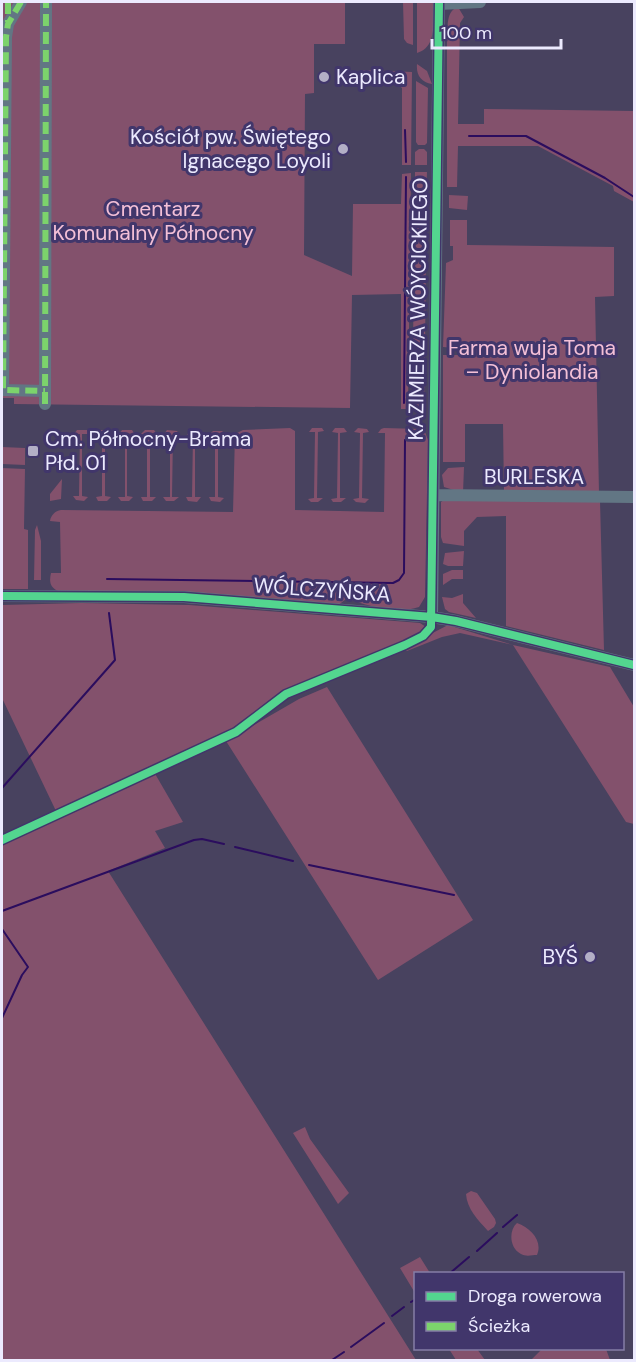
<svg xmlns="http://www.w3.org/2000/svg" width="636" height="1362" viewBox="0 0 636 1362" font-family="'DM Sans',sans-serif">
<rect width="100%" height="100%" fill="#48425f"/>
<path fill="#83516c" d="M2 2H345V44H314V93L305 94 304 255 352 276 353 204H401L402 174 411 173 408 409H401V294L352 295 350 408 14 404V398H2Z
M403 2H413V45L407 43 404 39Z
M417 2H433C433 19 438 47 417 53Z
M458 7 464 17 460 23 458 124H484V109L634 111V202L614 191 613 186 538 146H458L457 187H447V37C448 26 446 11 458 7Z
M417 64 427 71 432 84C421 82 416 75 417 64Z
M363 70 412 72 411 165H402V88L391 77 369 76 360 71Z
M416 81 428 88 427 143 425 145H418L416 142Z
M419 149H424L427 152V165H415V152Z
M415 172H427L424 248H414Z
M449 195 468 196 467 210 449 208Z
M450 220H467V245L614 247V296L595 297 599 493H504L503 424H465V462H443V355H465L466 349 443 347 446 263 453 260V246H450Z
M423 252 426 255 425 346 422 348 413 346 414 256Z
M416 352H422L425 354 424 407 413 411V354Z
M290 428 295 431V510L384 512 385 433H378L381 429 384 428 420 429 425 432 428 440 425 597 419 607C396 615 368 605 346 599L337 606 181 592 58 591C50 587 49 582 51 573H61L60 522 50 521C51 515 55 511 61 510L233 512 235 434 243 430Z
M312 428H322L324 431 318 432 317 498H323L318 502H311L308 499 314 498 315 432H309Z
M335 428H344L347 432 340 433V498H346L341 502H333L331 499 337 498 338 433 332 432Z
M358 428 367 429 369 432 363 433 362 498 369 499 365 503 356 502 353 499 359 498 360 433 354 432Z
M77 430H87L89 434H82V496L88 497 84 501 76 500 73 496H79L80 434H74Z
M100 430H109L111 434H105V496L111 497 107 501H98L96 497 102 496V434H96Z
M122 430H132L134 433 127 434V496L133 497 129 501H121L118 497H125V434H119Z
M145 430H154L157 434 150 435V497H156L152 501H143L141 497H147V435L141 434Z
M167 430 177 431 179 434 173 435 172 497H179L174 501H166L163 497H170V435L164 434Z
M190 430 200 431 202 435H195V497H201L197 502 188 501 186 497H192L193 435H187Z
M213 431H222L225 434 218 435V497L224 498 220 502 211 501 209 497H215V435H209Z
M2 447 25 448V465L2 464V468L25 469 24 529 28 530V589H2Z
M464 467 463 493 444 487 442 475 448 468Z
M62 479 61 499 50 501V494Z
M444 500 600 501 604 650 506 626V516L477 517 464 531V546L443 543 441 537V502Z
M37 525 41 541V580H34L35 530Z
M464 551 463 566H448L443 564 445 553Z
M452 570H463V579H452L443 585V574Z
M463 594V603L476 618 449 612 445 609 442 597 452 598Z
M81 603 189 605 408 622 420 623 426 627 421 632 412 637 281 693 241 726 56 811 2 698V605Z
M448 625 513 645 610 667 634 707V824L626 822 513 645 460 633 442 637 407 651 404 648Z
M327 687 473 920 378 980 226 741 299 699Z
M154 772 183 822 155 831 165 848 108 871 416 1360H2V843Z
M305 1127 310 1139 349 1193 338 1204 293 1133Z
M471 1191 477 1193 495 1219 496 1223 494 1227 488 1231C478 1220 467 1209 466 1194Z
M517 1223C531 1228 543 1241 537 1255 532 1255 526 1257 521 1254 510 1249 508 1231 517 1223Z
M420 1257 430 1273 416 1274 415 1293 400 1268Z
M543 1348 606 1349 610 1360H531Z
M449 1349H477L485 1360H456Z"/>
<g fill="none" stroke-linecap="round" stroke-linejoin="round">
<path stroke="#2b0d5e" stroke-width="2" d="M405 130 406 162
M469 136H526L605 178 634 197
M404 403 406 177
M107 579 393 583 399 580 404 573 405 440
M2 788 115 660 109 613
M235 847 293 861
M309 865 454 895
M2 911 194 840 202 839 224 844
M2 929 28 967 22 975 2 1018
M503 1227 517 1215
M477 1251 497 1233
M449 1274 469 1257
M411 1302 416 1299
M392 1316 404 1307
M351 1347 384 1323
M332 1360 344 1352"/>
<path stroke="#627684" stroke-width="12" d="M21 2 8 24 6 37 3 390 45 391
M439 4 480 2
M45 404 46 2
M434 495 634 497
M2 596 184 597 432 617 456 621 634 665
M432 617 439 2"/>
<path stroke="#7cd36c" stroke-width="6" stroke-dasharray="12 6" stroke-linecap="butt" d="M8 2V22
M21 2 8 24 6 37 3 390 45 391
M45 404 46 2"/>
<defs>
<path id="cycleway" d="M2 596 184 597 432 617 456 621 634 665
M2 840 236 732 286 694 405 645 423 636 431 627 439 2"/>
</defs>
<use href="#cycleway" stroke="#41366b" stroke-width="11"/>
<use href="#cycleway" stroke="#53d58f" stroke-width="8"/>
</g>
<g fill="#b3afc6" stroke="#41366b" stroke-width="2">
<circle cx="324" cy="77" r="6"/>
<circle cx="343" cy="149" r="6"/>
<rect x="27" y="445" width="12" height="12" rx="3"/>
<circle cx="590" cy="957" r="6"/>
</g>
<g text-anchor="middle" stroke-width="6" stroke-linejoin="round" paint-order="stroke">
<g font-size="21" fill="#eceafe" stroke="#41366b" text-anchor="start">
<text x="336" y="84">Kaplica</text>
<text x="331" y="144" text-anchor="end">Kościół pw. Świętego<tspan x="331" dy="24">Ignacego Loyoli</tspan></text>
<text x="45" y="446">Cm. Północny-Brama<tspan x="45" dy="24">Płd. 01</tspan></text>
<text x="578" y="964" text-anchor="end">BYŚ</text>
</g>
<g font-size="21" fill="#f4c0d7" stroke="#41366b">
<text x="153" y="216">Cmentarz<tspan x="153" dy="24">Komunalny Północny</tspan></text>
<text x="532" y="355">Farma wuja Toma<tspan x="532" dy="24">– Dyniolandia</tspan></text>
</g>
<g font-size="21" fill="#eceafe" stroke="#41366b">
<text transform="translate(418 309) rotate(-89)" y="7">KAZIMIERZA WÓYCICKIEGO</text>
<text x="534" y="484">BURLESKA</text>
<text transform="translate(322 590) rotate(4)" y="7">WÓLCZYŃSKA</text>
</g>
</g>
<rect width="636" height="1362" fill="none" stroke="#eceafe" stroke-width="6"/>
<rect x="414" y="1272" width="210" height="78" fill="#41366b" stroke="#857ea6" stroke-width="1.5"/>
<rect x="426" y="1292" width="30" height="9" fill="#53d58f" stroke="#857ea6" stroke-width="1.5"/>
<text x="468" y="1302" font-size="18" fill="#eceafe">Droga rowerowa</text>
<rect x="426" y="1322" width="30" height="9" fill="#7cd36c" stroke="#857ea6" stroke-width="1.5"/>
<text x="468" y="1332" font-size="18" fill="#eceafe">Ścieżka</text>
<path d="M432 39v9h129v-9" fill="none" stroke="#eceafe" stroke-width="3"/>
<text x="441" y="39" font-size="18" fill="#eceafe" stroke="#41366b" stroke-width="4.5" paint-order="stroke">100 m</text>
</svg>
